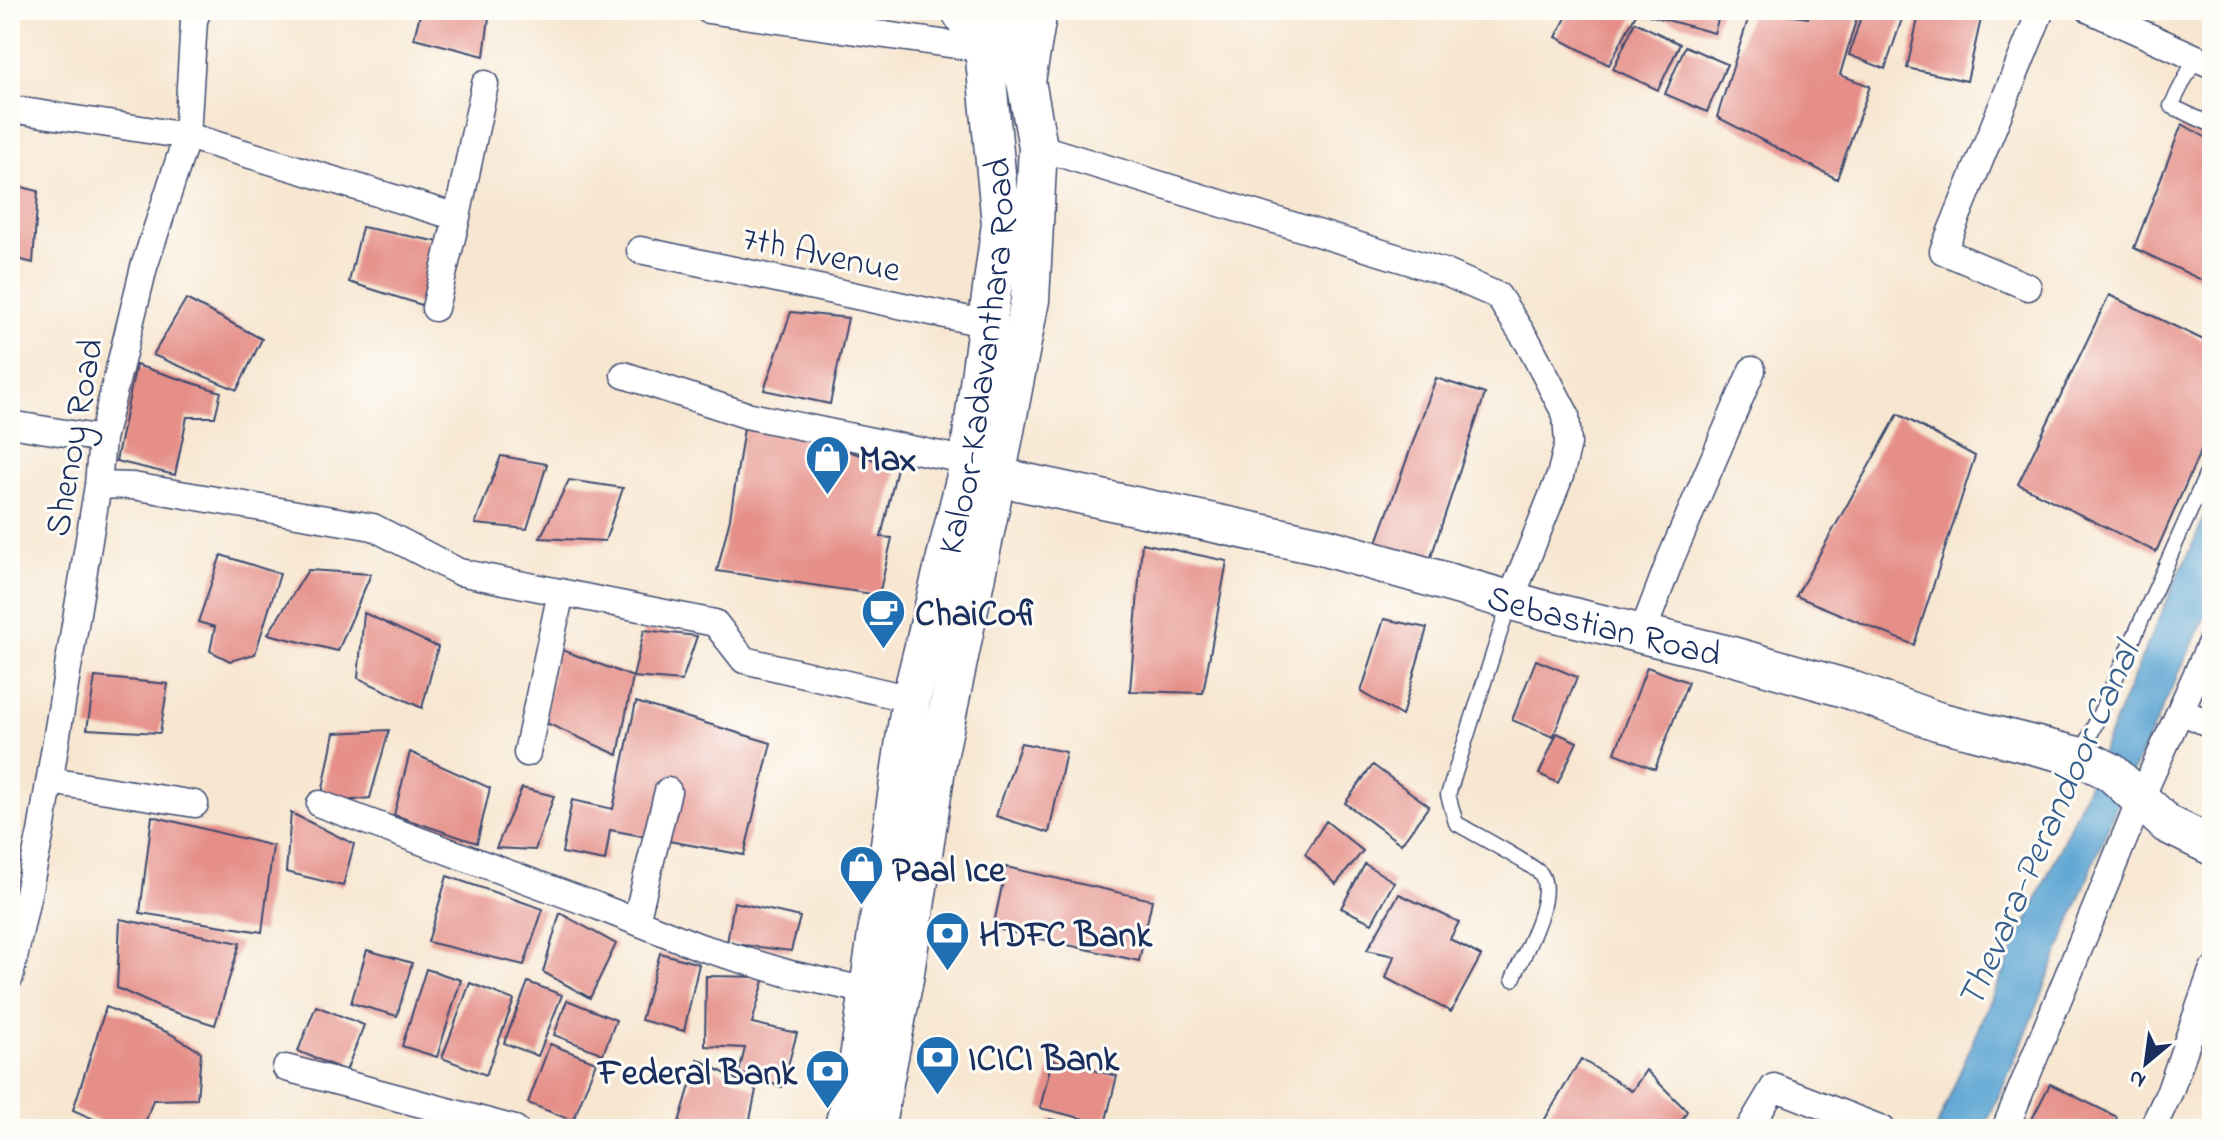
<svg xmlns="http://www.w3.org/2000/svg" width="2222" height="1139" viewBox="0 0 2222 1139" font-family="'Indie Flower',sans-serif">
<rect width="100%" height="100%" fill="#fdfcf7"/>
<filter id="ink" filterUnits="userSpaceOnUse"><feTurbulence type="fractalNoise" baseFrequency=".0125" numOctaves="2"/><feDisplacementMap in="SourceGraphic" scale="16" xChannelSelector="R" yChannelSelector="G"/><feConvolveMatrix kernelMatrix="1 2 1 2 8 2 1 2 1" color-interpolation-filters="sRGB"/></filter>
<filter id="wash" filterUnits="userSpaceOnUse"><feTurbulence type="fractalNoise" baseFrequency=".006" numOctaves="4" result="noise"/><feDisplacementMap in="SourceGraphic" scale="32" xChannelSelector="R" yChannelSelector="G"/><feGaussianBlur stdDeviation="1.8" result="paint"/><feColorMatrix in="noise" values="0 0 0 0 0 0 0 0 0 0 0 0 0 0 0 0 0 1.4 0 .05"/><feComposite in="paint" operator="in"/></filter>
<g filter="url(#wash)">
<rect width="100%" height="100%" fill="#f7e6d0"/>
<path fill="#5ba5d3" stroke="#3b6a98" stroke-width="2" d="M2212 501V602L2115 809 2028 1029 1984 1129H1936L1981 1022 2084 795 2148 643Z"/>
<g id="blocks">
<path fill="#e58f88" d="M421 10H490L484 56 414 38Z
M1570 10H1638L1609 65 1556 37Z
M1643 10H1721L1714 33 1642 13Z
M1751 10 1808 18 1810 10H1859L1840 75 1870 86 1837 179 1717 117Z
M1863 10H1905L1885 69 1849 55Z
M1920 10H1983L1967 81 1907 68Z
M1635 22 1680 44 1658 90 1613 69Z
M1685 46 1727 64 1707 112 1665 94Z
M2182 124 2212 141V285L2134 248Z
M10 184 38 191 33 263 10 257Z
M362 227 440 242 425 306 349 282Z
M2109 295 2212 344V425L2156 552 2018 484Z
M186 299 262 339 237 390 153 355Z
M791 312 848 318 830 404 764 390Z
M136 365 221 392 215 417H187L175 475 116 461Z
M1436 378 1485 394 1429 563 1376 545Z
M1898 414 1975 456 1914 645 1796 596Z
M746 415 897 468 881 537 892 538 879 595 717 571 730 518Z
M501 456 547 464 527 529 475 524Z
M569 480 623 488 605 541 540 538Z
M1142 543 1227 561 1203 693 1130 691Z
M221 555 280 574 255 654 230 661 210 651 215 627 198 622Z
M308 570 371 574 338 651 268 634Z
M364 613 438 647 422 708 358 678Z
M1384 619 1427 628 1402 716 1361 692Z
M644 630 697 636 682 681 633 677Z
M557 648 633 677 618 755 544 722Z
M1536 660 1577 677 1553 737 1512 720Z
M1647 667 1688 682 1655 769 1615 753Z
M95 677 168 684 160 733 87 729Z
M636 702 771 743 744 855 610 830 605 861 562 853 572 800 613 809Z
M389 730 370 798 320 804 334 733Z
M1557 733 1577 742 1558 783 1539 774Z
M1021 743 1066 752 1049 833 996 816Z
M410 752 490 788 477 843 394 815Z
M1373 765 1429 806 1401 844 1345 803Z
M522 788 554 796 535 850 496 848Z
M291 813 354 844 343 886 286 872Z
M152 816 273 846 262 932 140 913Z
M1326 821 1363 851 1336 884 1305 854Z
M1365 864 1394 882 1372 923 1341 908Z
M1006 867 1152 900 1139 961 993 928Z
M447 876 543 909 524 965 428 942Z
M1399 894 1459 922 1450 939 1481 956 1451 1012 1386 978 1394 956 1367 950Z
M734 902 800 917 791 951 727 943Z
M560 913 616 944 590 998 543 972Z
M120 919 240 943 215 1025 161 1008 117 988Z
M367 950 412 963 397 1016 351 1003Z
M660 953 699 964 684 1031 641 1020Z
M426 969 461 980 437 1057 402 1046Z
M706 976 765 977 752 1023 797 1033 782 1087 739 1073 745 1048 705 1046Z
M528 982 562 995 538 1056 504 1043Z
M470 983 514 1000 486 1075 442 1058Z
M567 1000 616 1020 603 1054 554 1035Z
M316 1006 364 1025 346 1071 298 1051Z
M106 1007 169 1033 201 1052 197 1099 153 1100 143 1129H116L73 1110Z
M550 1044 596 1062 573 1121 528 1103Z
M698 1059 756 1090 748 1129H677Z
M1581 1059 1632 1091 1646 1070 1687 1111 1677 1129H1539Z
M1052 1060 1117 1076 1105 1124 1040 1108Z
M2050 1084 2117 1117 2111 1129H2027Z
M1050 1119 1089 1128V1129H1047Z"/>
</g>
</g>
<g filter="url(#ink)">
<use href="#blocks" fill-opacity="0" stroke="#3c4a6f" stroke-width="2"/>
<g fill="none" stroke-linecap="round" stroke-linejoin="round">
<defs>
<path id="lane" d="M2196 57 2171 106 2212 125
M1510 601 1448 795 1456 823C1471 832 1535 866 1541 874 1556 897 1523 955 1513 979
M2081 756 2212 462"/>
<path id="street" d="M708 10 984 49
M2090 10 2212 65
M10 109 187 136 457 217 435 308
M1038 147 1444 272 1498 296 1529 344 1566 415 1568 444 1560 476 1510 601
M457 217 485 84
M640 250 988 324
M2028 287 1943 251 2041 10
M624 375 746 415 969 461
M10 424 102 439
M98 485 133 486 373 527 459 572 715 623 744 660 911 699
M1642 634 1671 558 1752 370
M2181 711 2212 725
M527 753 561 592
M50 781 195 804
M320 804 597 906 700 947 790 974 869 991
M636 921 668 791
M10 977 41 832 98 485 102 439 144 267 187 136 194 20 198 10
M286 1068 515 1129
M1749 1129 1774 1087 1882 1129
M2005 1129 2140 800 2212 640
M2152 1129 2170 1091 2212 971"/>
<g id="secondary">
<path d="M1026 81 1038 10"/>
<path id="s1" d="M967 472 1013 480 1321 546 1544 610 1732 656 1848 689 1937 721 2081 757 2111 772 2167 824 2212 846"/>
<path id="s2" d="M843 1129 855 1086 911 699 967 472 1001 224 984 49 960 10"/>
<path d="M875 1129 904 979 937 762 992 498 1030 300 1038 147 1026 81 995 10"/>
</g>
</defs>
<use href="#lane" stroke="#3c4a6f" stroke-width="17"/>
<use href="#street" stroke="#3c4a6f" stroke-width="29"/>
<use href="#secondary" stroke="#3c4a6f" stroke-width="41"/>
<use href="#lane" stroke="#fff" stroke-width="14"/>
<use href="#street" stroke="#fff" stroke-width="26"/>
<use href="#secondary" stroke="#fff" stroke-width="38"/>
</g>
</g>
<defs>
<symbol id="shop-pin" viewBox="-11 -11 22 30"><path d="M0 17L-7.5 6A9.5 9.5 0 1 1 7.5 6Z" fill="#1f6fb2" stroke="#fdfcf7"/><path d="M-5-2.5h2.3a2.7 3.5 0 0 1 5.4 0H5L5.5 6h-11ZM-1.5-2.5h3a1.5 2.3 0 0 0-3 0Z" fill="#fff"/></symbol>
<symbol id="cafe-pin" viewBox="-11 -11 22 30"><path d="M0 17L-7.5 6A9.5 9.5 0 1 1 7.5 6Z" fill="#1f6fb2" stroke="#fdfcf7"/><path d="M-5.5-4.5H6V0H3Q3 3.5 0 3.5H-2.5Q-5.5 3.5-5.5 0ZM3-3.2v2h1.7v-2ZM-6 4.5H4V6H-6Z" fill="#fff"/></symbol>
<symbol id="bank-pin" viewBox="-11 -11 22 30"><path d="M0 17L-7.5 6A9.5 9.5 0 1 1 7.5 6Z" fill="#1f6fb2" stroke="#fdfcf7"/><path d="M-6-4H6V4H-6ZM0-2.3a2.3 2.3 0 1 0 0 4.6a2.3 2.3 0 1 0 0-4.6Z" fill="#fff"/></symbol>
</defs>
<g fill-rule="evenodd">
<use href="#shop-pin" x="802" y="432" width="51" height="69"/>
<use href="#cafe-pin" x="858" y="586" width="51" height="69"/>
<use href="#shop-pin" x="836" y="842" width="51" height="69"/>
<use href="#bank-pin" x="922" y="908" width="51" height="69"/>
<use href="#bank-pin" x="912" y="1032" width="51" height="69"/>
<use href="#bank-pin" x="802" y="1046" width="51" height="69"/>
</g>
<g text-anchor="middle" stroke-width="6" stroke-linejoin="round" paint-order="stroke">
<g font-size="36" fill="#1b2f5e" stroke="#fdfcf7">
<text transform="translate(822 252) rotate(12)" y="13">7th Avenue</text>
<text dy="13" stroke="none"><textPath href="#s2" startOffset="786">Kaloor-Kadavanthara Road</textPath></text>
<text transform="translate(72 437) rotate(-80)" y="13">Shenoy Road</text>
<text dy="13" stroke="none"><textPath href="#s1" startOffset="656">Sebastian Road</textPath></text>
</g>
<g font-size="36" font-weight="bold" fill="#1b2f5e" stroke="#fdfcf7" text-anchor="start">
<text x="859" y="470">Max</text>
<text x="915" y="625">ChaiCofi</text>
<text x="892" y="881">Paal Ice</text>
<text x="979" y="946">HDFC Bank</text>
<text x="968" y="1070">ICICI Bank</text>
<text x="797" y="1084" text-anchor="end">Federal Bank</text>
</g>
<g font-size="38" font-style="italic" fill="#355e8d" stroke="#fdfcf7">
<text transform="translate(2047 825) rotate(-66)" y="13">Thevara-Perandoor Canal</text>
</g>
</g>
<rect width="2222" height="1139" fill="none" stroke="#fdfcf7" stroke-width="40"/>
<g transform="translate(2146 1063) rotate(209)" stroke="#fdfcf7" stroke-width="6" paint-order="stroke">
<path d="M0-6L14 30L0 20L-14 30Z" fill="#1b2f5e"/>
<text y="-12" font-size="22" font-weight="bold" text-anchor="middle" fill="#1b2f5e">N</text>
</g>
</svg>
